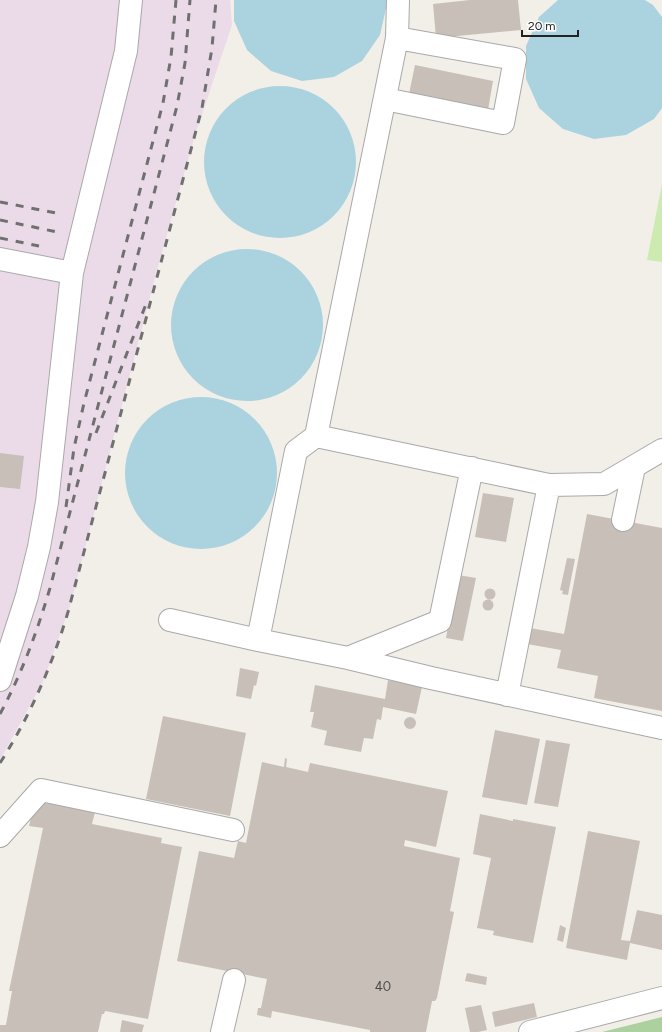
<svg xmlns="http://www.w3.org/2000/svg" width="662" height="1032" viewBox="0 0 662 1032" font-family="Figtree,sans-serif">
<rect width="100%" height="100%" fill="#f2efe9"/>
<path fill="#ebdbe8" d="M0 0H230L232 25 195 135 157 270 70 606 43 682 0 760Z"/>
<path fill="#cdebb0" d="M662 184V262L647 260Z"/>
<path fill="#add19e" d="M662 1017V1032H602Z"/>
<path fill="#aad3df" d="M234 0H386L387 4 380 35 362 61 334 77 302 81 271 71 247 50 234 21Z
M558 0H645L653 5 662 17V108L654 119 626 135 594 139 563 129 539 108 526 79V46L539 17Z
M204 162a76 76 0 1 1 152 0a76 76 0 1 1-152 0Z
M171 325a76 76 0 1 1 152 0a76 76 0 1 1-152 0Z
M125 473a76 76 0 1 1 152 0a76 76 0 1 1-152 0Z"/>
<path fill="#c7bfb8" d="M470 0H518L521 30 436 38 433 4Z
M415 65 493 81 488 110 409 94Z
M0 453 24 456 20 489 0 487Z
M483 493 514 498 506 542 475 537Z
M587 514 662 528V711L594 698 598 676 557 668 561 650 527 644 530 628 564 634Z
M567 558 575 559 568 595 562 594 563 591 560 590Z
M458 575 476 578 463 641 446 638Z
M484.5 594a5.5 5.5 0 1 1 11 0a5.5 5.5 0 1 1-11 0Z
M482.5 605a5.5 5.5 0 1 1 11 0a5.5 5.5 0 1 1-11 0Z
M240 668 259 672 256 686 254 685 251 699 236 696Z
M388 680 422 687 416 714 383 707 381 720 377 719 373 739 364 738 361 752 324 745 327 731 311 727 314 712H310L315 685 385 699Z
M163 716 246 733 230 816 146 799Z
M404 723a6 6 0 1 1 12 0a6 6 0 1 1-12 0Z
M495 730 540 739 527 805 482 797Z
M546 740 570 744 558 807 534 803Z
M285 758 287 759 286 767 308 772 310 763 448 791 436 847 405 840 404 846 460 858 450 911 454 912 437 998 435 1001H432L426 1032H370V1030L272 1011 271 1018 257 1015 258 1008H261L267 979 177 961 199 851 234 858 238 841 246 843 262 762 284 767Z
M35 801 95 812 92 824 162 838 161 843 182 847 148 1019 105 1011 104 1014H102L98 1032H0V1025H6L12 991H9L43 828 29 826Z
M480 814 513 821V819L556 827 533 943 493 935 494 931 477 928 491 858 473 854Z
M588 831 640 841 621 940 630 941 637 910 662 915V950L630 943 627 960 566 948Z
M560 925 566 928 563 942 557 940Z
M467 973 487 977 486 985 465 981Z
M534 1003 537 1017 495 1027 492 1012Z
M481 1005 487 1030 478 1032H470L465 1008Z
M122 1020 144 1025 142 1032H120Z"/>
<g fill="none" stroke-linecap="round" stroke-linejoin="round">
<defs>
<path id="minor" d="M385 99 503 123 515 59 397 38
M0 259 72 273
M316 436 549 485 604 484 662 450
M472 468 440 621 348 658 431 678 662 728
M623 520 634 467
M170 620 258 640
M348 658 258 640 296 451 316 436 397 38 398 0
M0 680 27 596 39 547 47 502 72 273 126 51 131 0
M507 695 549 485
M0 836 41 790 233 830
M222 1032 234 980
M530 1032 662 998"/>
</defs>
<use href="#minor" stroke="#a9a9a9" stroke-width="24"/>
<use href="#minor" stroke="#fff" stroke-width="22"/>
<path stroke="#707070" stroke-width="3" stroke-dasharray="8 8" stroke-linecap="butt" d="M0 202 61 214
M0 220 57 232
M0 238 39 246
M96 433 146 304
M66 507 74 448 84 403 163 103 171 57 176 0
M0 714C22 673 37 632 50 588L177 106 185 63 190 0
M0 763C30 716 52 666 68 612L202 108 212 48 216 0"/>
</g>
<g text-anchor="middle" stroke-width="3" stroke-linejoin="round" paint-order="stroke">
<g font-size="13" fill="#4b4948">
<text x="383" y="991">40</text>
</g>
</g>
<path d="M522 30v6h56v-6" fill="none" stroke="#222222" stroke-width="2"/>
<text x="528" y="30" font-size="12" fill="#222222" stroke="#ffffff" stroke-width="3" paint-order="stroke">20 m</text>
</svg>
